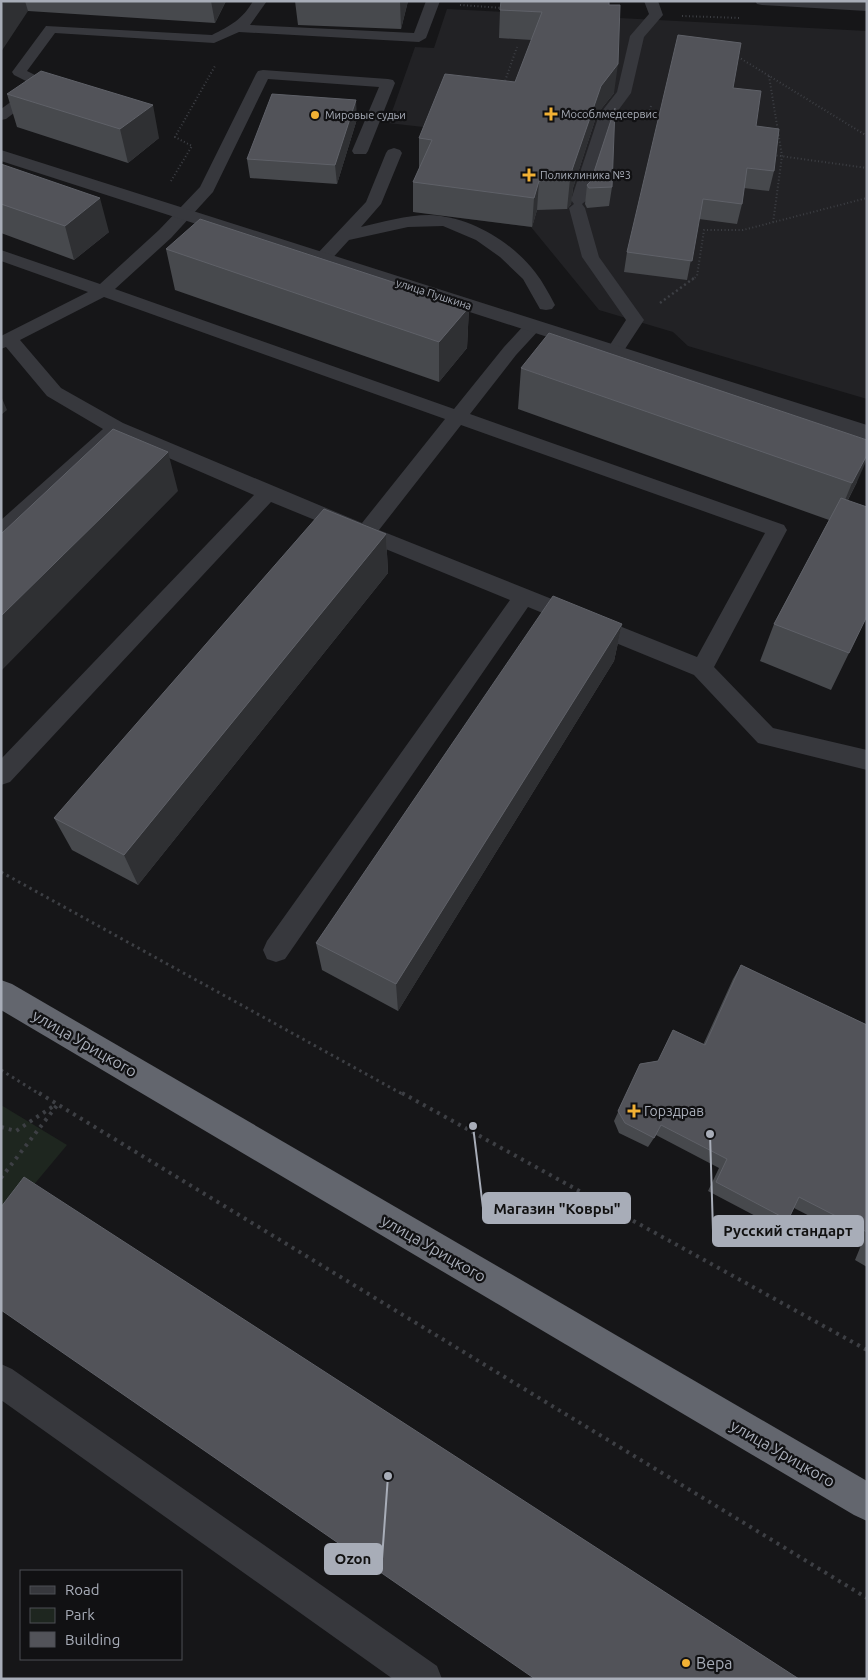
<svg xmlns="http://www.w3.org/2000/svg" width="868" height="1680" viewBox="0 0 868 1680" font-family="Ubuntu,sans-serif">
<rect width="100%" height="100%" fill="#161618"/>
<path fill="#222225" d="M447 9 867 31V399L688 346 673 332 599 310 531 227 413 212 432 169 419 167 424 154 503 136 388 123 415 47 434 48Z"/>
<path fill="#1e261f" d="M1 1105 67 1145 1 1224Z"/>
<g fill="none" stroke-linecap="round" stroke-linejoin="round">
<path stroke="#3d3f44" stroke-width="2" stroke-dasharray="1 2.5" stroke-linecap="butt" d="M460 5 503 8
M682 16 741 18
M735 55 867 136
M769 76 782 156 773 223
M504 84 517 47
M651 106 649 114H654
M773 155 867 168
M171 181 192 146 175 137 215 66
M692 280 697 276 704 230H743L867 198"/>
<path stroke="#3d3f44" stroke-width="2.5" stroke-dasharray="2 3" stroke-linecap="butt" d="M660 303 694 278"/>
<path stroke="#3d3f44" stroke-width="3" stroke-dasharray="2.5 4" stroke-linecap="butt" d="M1 872 404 1095
M1 1070 41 1095"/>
<path stroke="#3d3f44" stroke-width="4" stroke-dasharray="3 5" stroke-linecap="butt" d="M39 1093 867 1598
M402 1093 867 1350
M1 1127 16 1131 55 1105
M1 1178 58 1104"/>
<path fill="#37383d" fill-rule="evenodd" d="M253 1H267L250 25 414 33 426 1H440L426 38 419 42 239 32 214 43 55 33 27 71 49 82 51 85 6 119 1 120V109L34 85 14 75 12 72 46 26 212 35C230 26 243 19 253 1Z
M644 1H658L663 15 644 37 631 93 614 116 587 200 582 204 585 208 599 257 644 320 621 355 615 357 609 355 606 351 626 320 582 257 569 208 574 204 571 200 599 115 617 92 630 36 649 14Z
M263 70 388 79 393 80 395 83 368 151 366 154H354L352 151 379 87 268 79 213 192 171 238 115 289 454 409 504 347 527 322 533 320 539 322 542 326 539 330 516 355 470 414 784 525 787 530 714 667 773 728 867 750V770L758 743 694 675 528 607 285 959 276 962 267 959 263 950 267 941 510 600 271 502 10 782 1 785V759L254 495 118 436 8 537 1 539V520L103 429 47 396 6 347 1 349V336L88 292 1 261V250L100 284 159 230 200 187 256 74 258 71ZM104 297 445 419 362 523 123 423 61 388 20 340ZM461 425 765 533 697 657 379 530Z
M394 148 400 150 402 153 381 204 361 227C383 222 406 215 429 215 469 216 511 241 535 272 543 282 549 294 555 305L552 309 546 310 540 309 523 279 500 257 476 240 443 226 408 227 349 240 328 263 322 264 316 263 313 259 316 255 366 202 386 153 388 150Z
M1 1364 12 1369 437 1666 442 1679H393L1 1400Z"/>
<path fill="#37383d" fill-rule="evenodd" d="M755 1 867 2V11L762 5 757 4Z
M1 150 867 425V440L1 161Z"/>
<path fill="#63666e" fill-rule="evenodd" d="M1 980 12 984 867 1481V1521L854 1515 1 1010Z"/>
</g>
<path fill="#47494d" d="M1 1H226L215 23 28 11Z
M295 1H408L401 29 298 25Z
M609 1 614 93 597 114 573 188 571 204 567 209 537 210 532 227 413 212V182L420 167H419V138L515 82 532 40 499 38 500 10Z
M733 88 756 126 774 171 769 191 744 188 742 204 737 224 699 219 687 280 624 272 627 252Z
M7 94 159 138 128 163 17 127Z
M357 119 337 184 250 178 247 159Z
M1 164 109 232 74 260 1 233Z
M587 185 612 187 609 206 587 208 585 204Z
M166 249 469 307 467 348 439 382 175 290Z
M521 368 857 482 848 500 849 653 831 690 760 661 774 624 829 520 518 409Z
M386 534 388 573 138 885 72 850 54 818Z
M622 624 614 661 398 1011 322 970 316 943Z
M741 965 867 1025V1267L855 1260 862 1243 794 1208 788 1220 778 1228 708 1191 719 1168 656 1135 648 1147 619 1133 614 1121 640 1064 658 1061 703 1045 733 979Z"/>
<path fill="#2f3033" d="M4 1H25L28 11 1 52V6Z
M211 1H226L215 23Z
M400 1H408L401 29Z
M618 64 614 93 597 114 573 188 571 204 567 209 570 179 572 170 601 86Z
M356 100 357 119 337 184 335 165Z
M153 105 159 138 128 163 120 129Z
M539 181 537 210 532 227 534 198Z
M100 198 109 232 74 260 65 226Z
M469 307 467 348 439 382V342Z
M1 396 7 410 1 415Z
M168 452 178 491 1 671V616Z
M867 455V459L857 482 836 522 852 483Z
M386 534 388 573 138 885 124 855Z
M622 624 614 661 398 1011 396 984Z"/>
<path fill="#525359" stroke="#5f6168" d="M501 1H609V5H620L618 64 601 86 572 170 574 175 570 179 539 181 534 198 413 182 432 140 419 138 445 74 515 82 542 12 500 10Z
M678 35 741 43 733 88 761 91 756 126 779 129 774 171 747 168 742 204 703 199 692 261 627 252Z
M41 71 153 105 120 129 7 94Z
M272 94 356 100 335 165 247 159Z
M615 108 612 187 589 188 587 185 591 181Z
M1 164 100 198 65 226 1 204Z
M200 219 469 307 439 342 166 249Z
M549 333 867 440V455L852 483 521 368Z
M113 429 168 452 1 616V534Z
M841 498 867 507V616L849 653 774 624Z
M324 509 386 534 124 855 54 818Z
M553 596 622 624 396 984 316 943Z
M741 965 867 1025V1232L799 1197 788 1220 716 1182 727 1159 661 1125 654 1138 625 1123 618 1111 640 1064 658 1061 673 1030 705 1045Z
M24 1177 799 1679H535L1 1310V1207Z"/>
<g fill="#f2b134" stroke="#111113" stroke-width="2">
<path d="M548.5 106.5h5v5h5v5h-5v5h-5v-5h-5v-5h5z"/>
<circle cx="315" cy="115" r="5"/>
<path d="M526.5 167.5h5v5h5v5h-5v5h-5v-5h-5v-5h5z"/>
<path d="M631.5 1103.5h5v5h5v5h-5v5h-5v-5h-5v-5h5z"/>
<circle cx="686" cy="1663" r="5"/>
</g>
<g text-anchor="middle" stroke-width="4.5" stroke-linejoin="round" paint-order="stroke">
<g font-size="11" fill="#a8adb8" stroke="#111113" text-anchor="start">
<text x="561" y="118">Мособлмедсервис</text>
<text x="325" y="119">Мировые судьи</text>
<text x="540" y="179">Поликлиника №3</text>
</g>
<g font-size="11" fill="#a8adb8" stroke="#111113">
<text transform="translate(434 294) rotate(18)" y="4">улица Пушкина</text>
</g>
<g font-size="14" fill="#a8adb8" stroke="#111113" text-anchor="start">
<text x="644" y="1116">Горздрав</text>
</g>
<g font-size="16" fill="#a8adb8" stroke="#111113">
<text transform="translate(85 1043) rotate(30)" y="6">улица Урицкого</text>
<text transform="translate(434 1248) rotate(30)" y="6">улица Урицкого</text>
<text transform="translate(783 1453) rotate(30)" y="6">улица Урицкого</text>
</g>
<g font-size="16" fill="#a8adb8" stroke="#111113" text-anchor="start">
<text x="696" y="1669">Вера</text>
</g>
</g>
<path fill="none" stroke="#a8adb8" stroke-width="2" d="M473 1126L483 1208M710 1134L713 1231M388 1476L382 1559"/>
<g fill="#a8adb8" stroke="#111113" stroke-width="2">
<circle cx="473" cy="1126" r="5"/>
<circle cx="710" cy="1134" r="5"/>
<circle cx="388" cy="1476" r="5"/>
</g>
<g fill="#a8adb8" stroke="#a8adb8" stroke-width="2">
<rect x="483" y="1193" width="147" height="30" rx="5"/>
<rect x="713" y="1216" width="150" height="30" rx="5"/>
<rect x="325" y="1544" width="57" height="30" rx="5"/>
</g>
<g font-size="15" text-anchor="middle" font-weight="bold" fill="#111">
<text x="557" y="1214">Магазин "Ковры"</text>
<text x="788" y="1236">Русский стандарт</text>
<text x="353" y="1564">Ozon</text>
</g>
<rect width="868" height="1680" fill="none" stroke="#a8adb8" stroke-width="5"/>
<rect x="20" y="1570" width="162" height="90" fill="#111113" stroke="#4d4f55"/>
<rect x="30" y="1586" width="25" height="8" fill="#37383d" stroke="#4d4f55"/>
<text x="65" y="1595" font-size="15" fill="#a8adb8">Road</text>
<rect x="30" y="1608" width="25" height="15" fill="#1e261f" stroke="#4d4f55"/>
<text x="65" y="1620" font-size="15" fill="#a8adb8">Park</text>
<rect x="30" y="1632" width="25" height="15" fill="#525359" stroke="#4d4f55"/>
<text x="65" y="1645" font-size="15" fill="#a8adb8">Building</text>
</svg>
